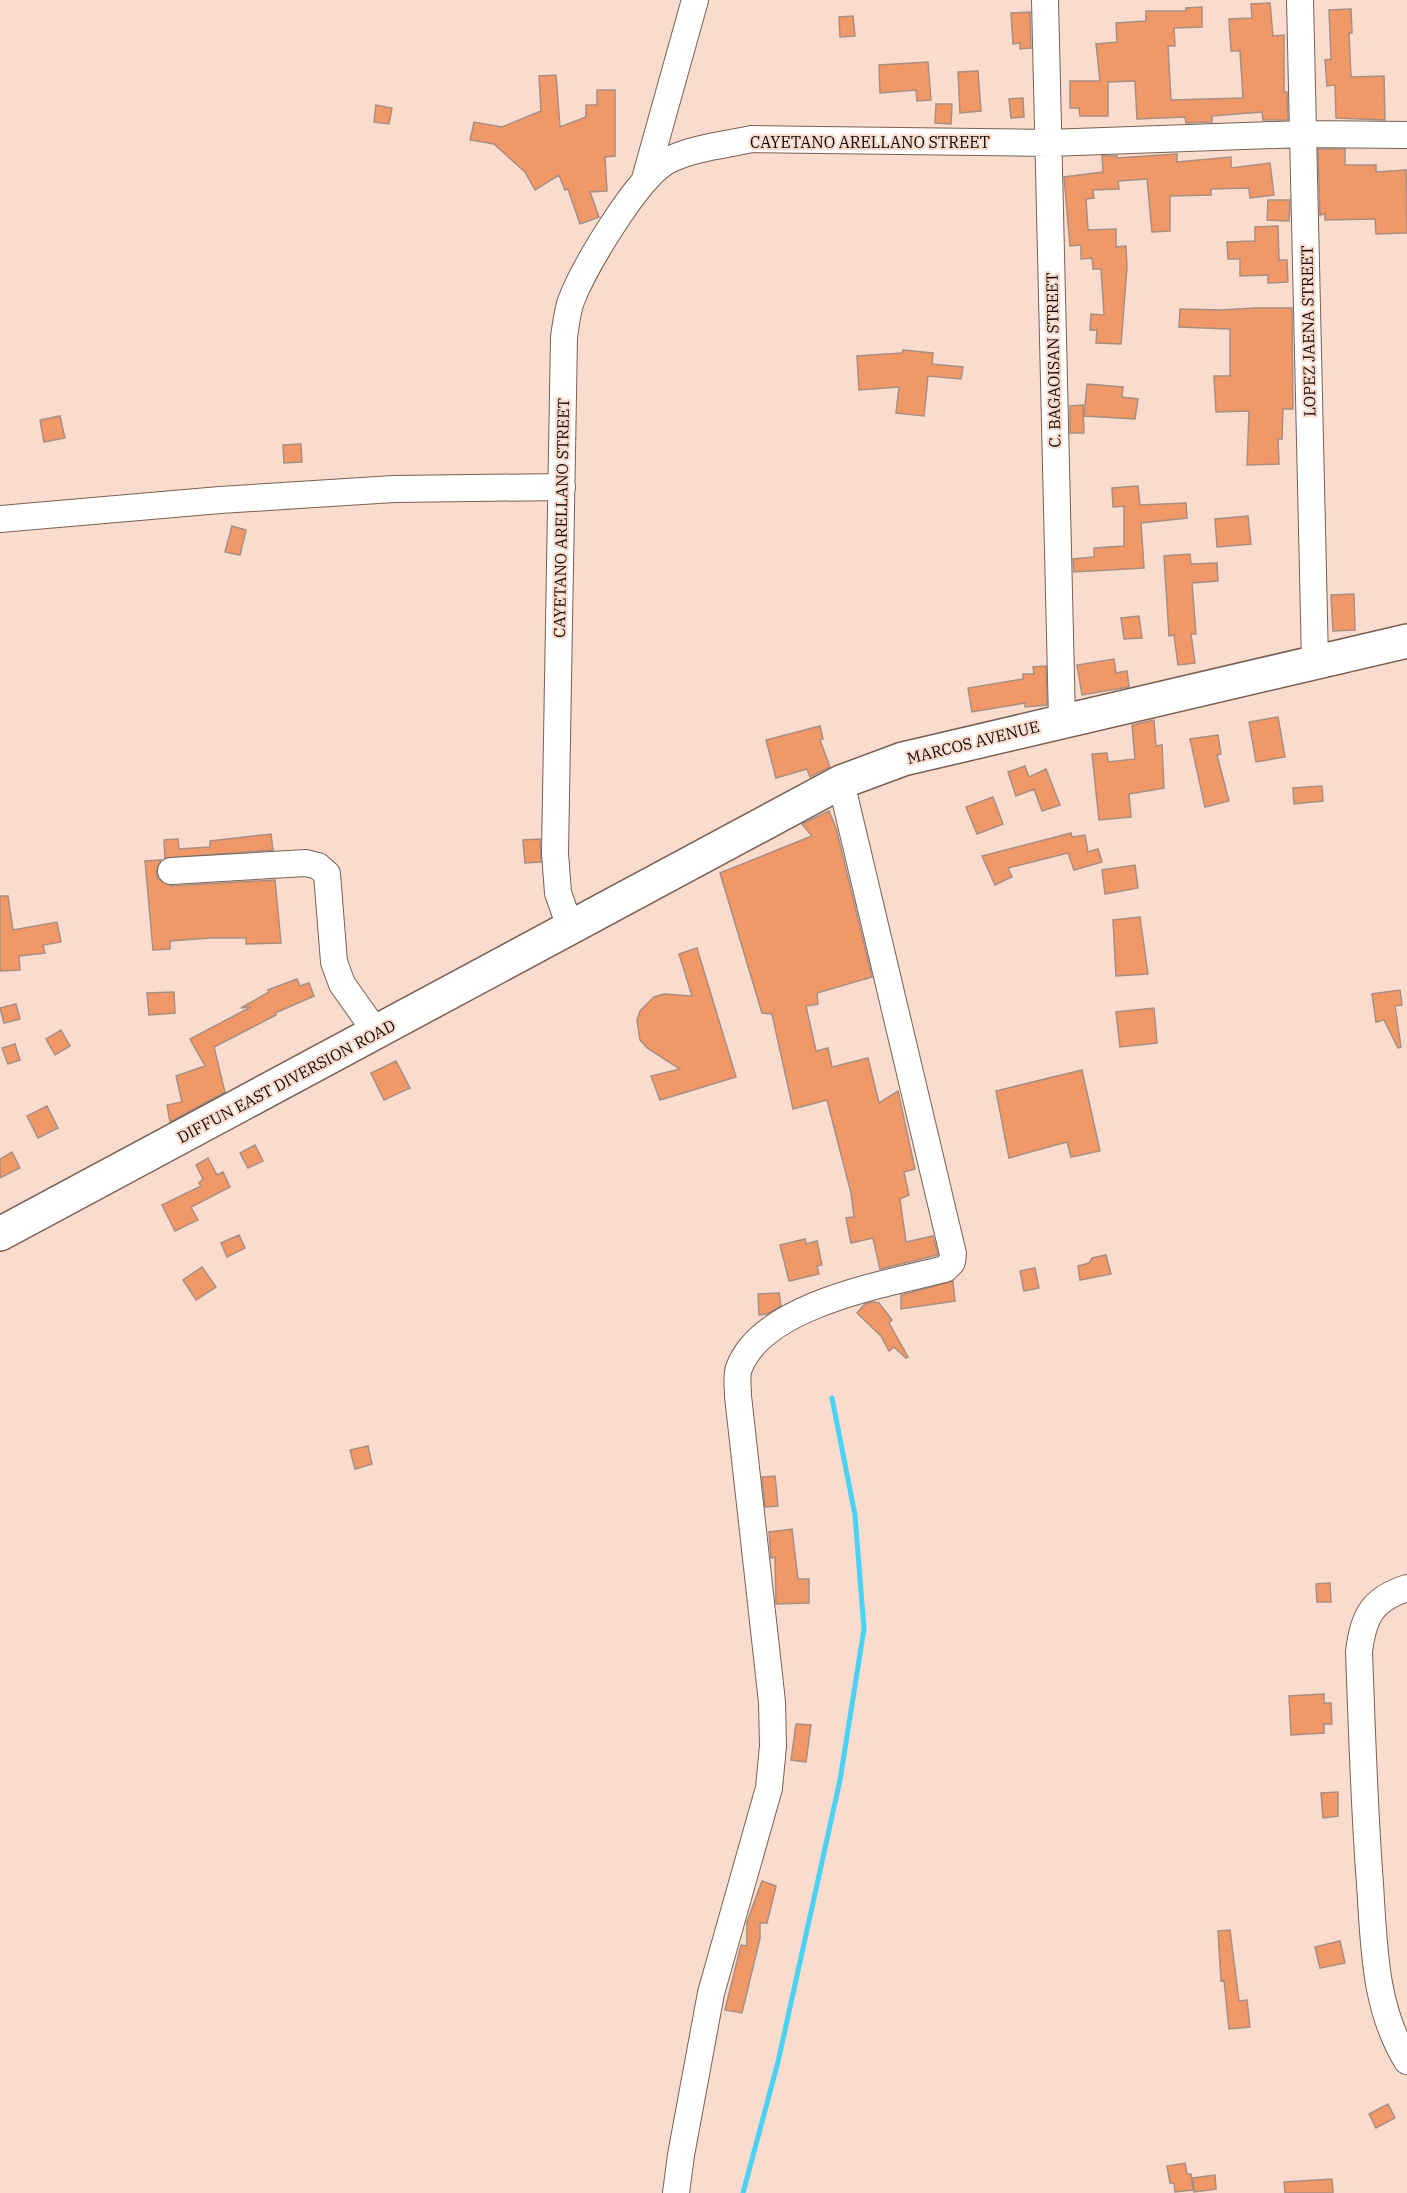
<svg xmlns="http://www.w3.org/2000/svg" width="1407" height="2193" viewBox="0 0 1407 2193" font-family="'IBM Plex Serif',serif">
<rect width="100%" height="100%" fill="#f9dccd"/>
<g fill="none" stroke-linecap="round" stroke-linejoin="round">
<path stroke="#4ad1f4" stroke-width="5" d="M743 2193 778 2062 840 1780 864 1629 855 1515 832 1398"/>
</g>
<path fill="#f19869" stroke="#a98e81" stroke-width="1.5" d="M1270 3 1273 36 1284 35V92H1287L1288 120H1263L1262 112 1212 116V122L1186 123 1185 117 1137 119 1135 81 1108 82V116H1080L1079 108H1070V81H1100L1096 44 1117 42 1116 23 1146 21V11H1186V8L1202 7V27L1174 28 1175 46H1168L1171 100 1243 98 1240 51H1231L1229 19 1252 18 1251 4Z
M1351 9 1352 33H1349L1351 77 1384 76 1385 120 1336 118 1335 85 1327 86 1325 60 1331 59 1329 10Z
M1030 12 1031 48 1020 49V43L1013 44 1011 13Z
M853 16 855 36 840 37 839 17Z
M928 62 931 100 917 101 916 90 880 93 879 65Z
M978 71 981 111 960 113 958 72Z
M556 75 560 127 586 117V105H597V90H615V156L605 157 607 191 590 192 599 217 580 224 568 189 565 190 559 175 535 190 525 172 494 144 470 140 474 122 502 127 541 111 539 76Z
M1023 98 1024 117 1011 118 1009 99Z
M936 104H952L951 124 935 123Z
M376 105 392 108 389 124 374 122Z
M1318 149H1345V165H1376V172L1406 170 1407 233 1376 234 1375 219 1325 220V214L1320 215Z
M1177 154V162L1231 157V168L1270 163 1274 195 1250 198 1249 188 1211 189V195L1170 196V231L1152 232 1147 179 1118 181 1119 189 1093 190 1094 198 1086 199 1088 230 1116 229V247L1126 246 1127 267 1121 344 1096 343 1097 330H1090L1091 314 1104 315 1101 269H1093L1092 258 1081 259V245L1070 246 1064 177 1103 172 1102 156H1117V158Z
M1268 200H1290L1289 221 1267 220Z
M1278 226 1279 260H1287L1288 282 1268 283V275L1240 276V259H1228L1227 242 1255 241V227Z
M1255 308H1292L1293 409H1283L1282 439H1278L1279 464 1247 465 1249 411 1216 412 1214 376H1230V329L1179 327 1180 309 1221 310Z
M903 350 933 353 932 364 963 367 961 379 928 376 924 416 896 413 899 387 859 390 857 356 902 353Z
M1087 384 1123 387 1122 397 1138 399 1135 419 1084 416Z
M1083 405 1084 433H1070V406Z
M60 416 65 438 44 442 40 420Z
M301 444 302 462 284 463 283 445Z
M1138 486 1140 505 1186 503 1187 518 1141 523 1144 568 1074 572 1073 559 1094 557V548L1124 546V506L1113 507 1112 488Z
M1248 516 1251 544 1217 547 1215 519Z
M232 526 246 530 240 555 225 552Z
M1190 554 1191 564 1217 563 1218 581 1192 583 1196 634H1191L1195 663 1178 665 1174 635 1169 636 1164 556Z
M1354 594 1355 630 1333 631 1331 595Z
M1139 616 1142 638 1124 639 1121 618Z
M1114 659 1116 673 1127 671 1129 687 1082 695 1077 665Z
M1046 666 1047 705 1025 707V703L972 712 968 688 1023 679V674H1034L1033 667Z
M1278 717 1285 757 1256 762 1249 722Z
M1154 720 1156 746 1162 745 1164 788 1129 794 1131 817 1099 820 1092 754 1107 753 1108 762 1135 759 1132 725Z
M820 726 823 739 820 740 830 767 810 777 807 769 776 778 766 740Z
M1218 735 1221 754 1217 755 1229 801 1205 807 1190 739Z
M1025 766 1029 777 1046 769 1060 805 1042 811 1034 789 1016 796 1008 772Z
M1322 786 1323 801 1294 804 1293 788Z
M993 797 1003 824 977 834 966 807Z
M829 811 836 828 872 977 817 993 818 1004 806 1006 816 1051 828 1048 832 1067 868 1058 879 1103 898 1091 915 1169 904 1172 909 1195 900 1199 906 1242 933 1236 938 1255 880 1269 873 1238 851 1243 846 1218 854 1217 851 1193 827 1100 793 1109 772 1014 762 1013 720 873 812 836 802 824Z
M1071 833 1072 837 1085 835 1088 852 1098 849 1102 862 1074 870 1068 853 1008 868 1012 877 995 885 982 856Z
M271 834 273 850 165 858 164 840 178 839 179 849 210 847V841Z
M540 839 541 862 525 863 523 840Z
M161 860 156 871 158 879 171 886 275 880 281 943 246 944V938H210L170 941V949L153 950 145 861Z
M1135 865 1138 888 1105 894 1102 870Z
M0 896H8L13 930 57 922 61 942 43 945 45 953 19 956 20 970 0 971Z
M1140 917 1148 974 1116 976 1113 920Z
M697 948 736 1077 660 1100 651 1076 680 1069 647 1048 640 1040 637 1020 640 1011 654 997 664 994 692 996 679 954Z
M297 979 300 986 309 983 314 996 275 1013 276 1015 214 1047 225 1092 170 1122 167 1105 182 1102 176 1076 205 1066 190 1039 251 1007 241 1008 269 992 268 990Z
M1400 990 1402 1005 1395 1006 1401 1047 1398 1048 1384 1020 1376 1022 1372 994Z
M174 992 175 1013 149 1015 147 993Z
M16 1004 20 1019 4 1023 0 1008Z
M1154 1008 1157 1043 1120 1047 1116 1012Z
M61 1030 70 1046 55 1055 46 1039Z
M15 1044 20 1060 8 1064 2 1048Z
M396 1061 410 1088 384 1100 371 1073Z
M1082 1070 1100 1151 1071 1157 1067 1142 1009 1158 996 1091Z
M47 1106 58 1128 38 1138 27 1116Z
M255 1145 263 1161 248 1168 240 1153Z
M12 1152 20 1168 0 1178V1159Z
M208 1158 217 1175 223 1172 230 1187 191 1207 198 1220 175 1231 162 1205 201 1186 199 1183 203 1179 196 1165Z
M239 1235 245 1248 227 1257 221 1243Z
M805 1239 806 1244 817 1241 822 1265 817 1266 819 1274 789 1281 780 1245Z
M1106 1255 1111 1274 1080 1280 1078 1266 1089 1263 1092 1258Z
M202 1267 216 1287 196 1300 183 1280Z
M1035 1268 1039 1288 1024 1291 1020 1271Z
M953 1281 955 1301 901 1309V1295Z
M779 1293 781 1306 767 1314 759 1315 758 1294Z
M873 1302 879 1303 892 1320 889 1323 908 1357 906 1358 894 1347 889 1351 881 1336 857 1313 865 1304Z
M368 1446 372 1464 355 1469 350 1450Z
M775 1476 778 1506 765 1507 762 1477Z
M792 1529 798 1579H809V1603L776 1604 775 1557 771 1558 769 1532Z
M1330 1583 1331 1602H1317L1316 1584Z
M1324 1694V1703H1331L1332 1724H1324V1733L1291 1735 1289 1696Z
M796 1724 811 1725 806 1762 791 1760Z
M1338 1792V1816L1323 1818 1321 1793Z
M762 1881 776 1886 767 1923H760V1938L742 2013 725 2010 741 1945 747 1946V1922Z
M1230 1930 1239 2001 1247 2000 1250 2027 1229 2029 1224 1980 1221 1981 1218 1931Z
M1340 1941 1345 1963 1320 1968 1315 1947Z
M1388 2104 1395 2118 1376 2128 1369 2114Z
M1185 2163 1187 2174H1191L1193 2190 1175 2192 1174 2183H1170L1167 2166Z
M1215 2175 1216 2189 1194 2192 1193 2178Z
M1332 2179 1333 2193H1285L1284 2182Z"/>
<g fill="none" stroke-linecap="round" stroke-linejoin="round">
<defs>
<path id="minor" d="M1045 0 1062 720
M1300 0 1315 661
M645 179 695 0
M0 519 220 500 394 489 562 487
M171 871 306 863 318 866 327 874 334 962 342 984 376 1032
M570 927 558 893 555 853 564 337C566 325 567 312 571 301 584 267 637 178 667 161 692 148 724 145 752 139L1048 143 1303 134 1407 135
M1407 1588C1372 1599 1363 1617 1359 1652 1362 1729 1364 1807 1370 1884 1374 1945 1374 2007 1407 2061
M676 2193 681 2155 711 1993 769 1788 773 1746 772 1702 738 1396C738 1387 736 1376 739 1368 763 1304 886 1284 945 1269L952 1262 953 1254 841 782"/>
<path id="major" d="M0 1234 841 782 903 759 1407 641"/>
</defs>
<use href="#minor" stroke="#796053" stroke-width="28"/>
<use href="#major" stroke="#796053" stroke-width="36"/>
<use href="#minor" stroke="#fff" stroke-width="26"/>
<use href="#major" stroke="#fff" stroke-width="33"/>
</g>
<g text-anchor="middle" stroke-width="4.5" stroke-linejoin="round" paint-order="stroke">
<g font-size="16" fill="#130906" stroke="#f9dccd">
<text x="870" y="148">CAYETANO ARELLANO STREET</text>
<text transform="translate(1308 331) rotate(-91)" y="6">LOPEZ JAENA STREET</text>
<text transform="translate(1053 360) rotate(-91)" y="6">C. BAGAOISAN STREET</text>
<text transform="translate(561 518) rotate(-89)" y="6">CAYETANO ARELLANO STREET</text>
<text transform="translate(973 742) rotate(-14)" y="6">MARCOS AVENUE</text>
<text transform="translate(286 1081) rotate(-28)" y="6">DIFFUN EAST DIVERSION ROAD</text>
</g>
</g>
</svg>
